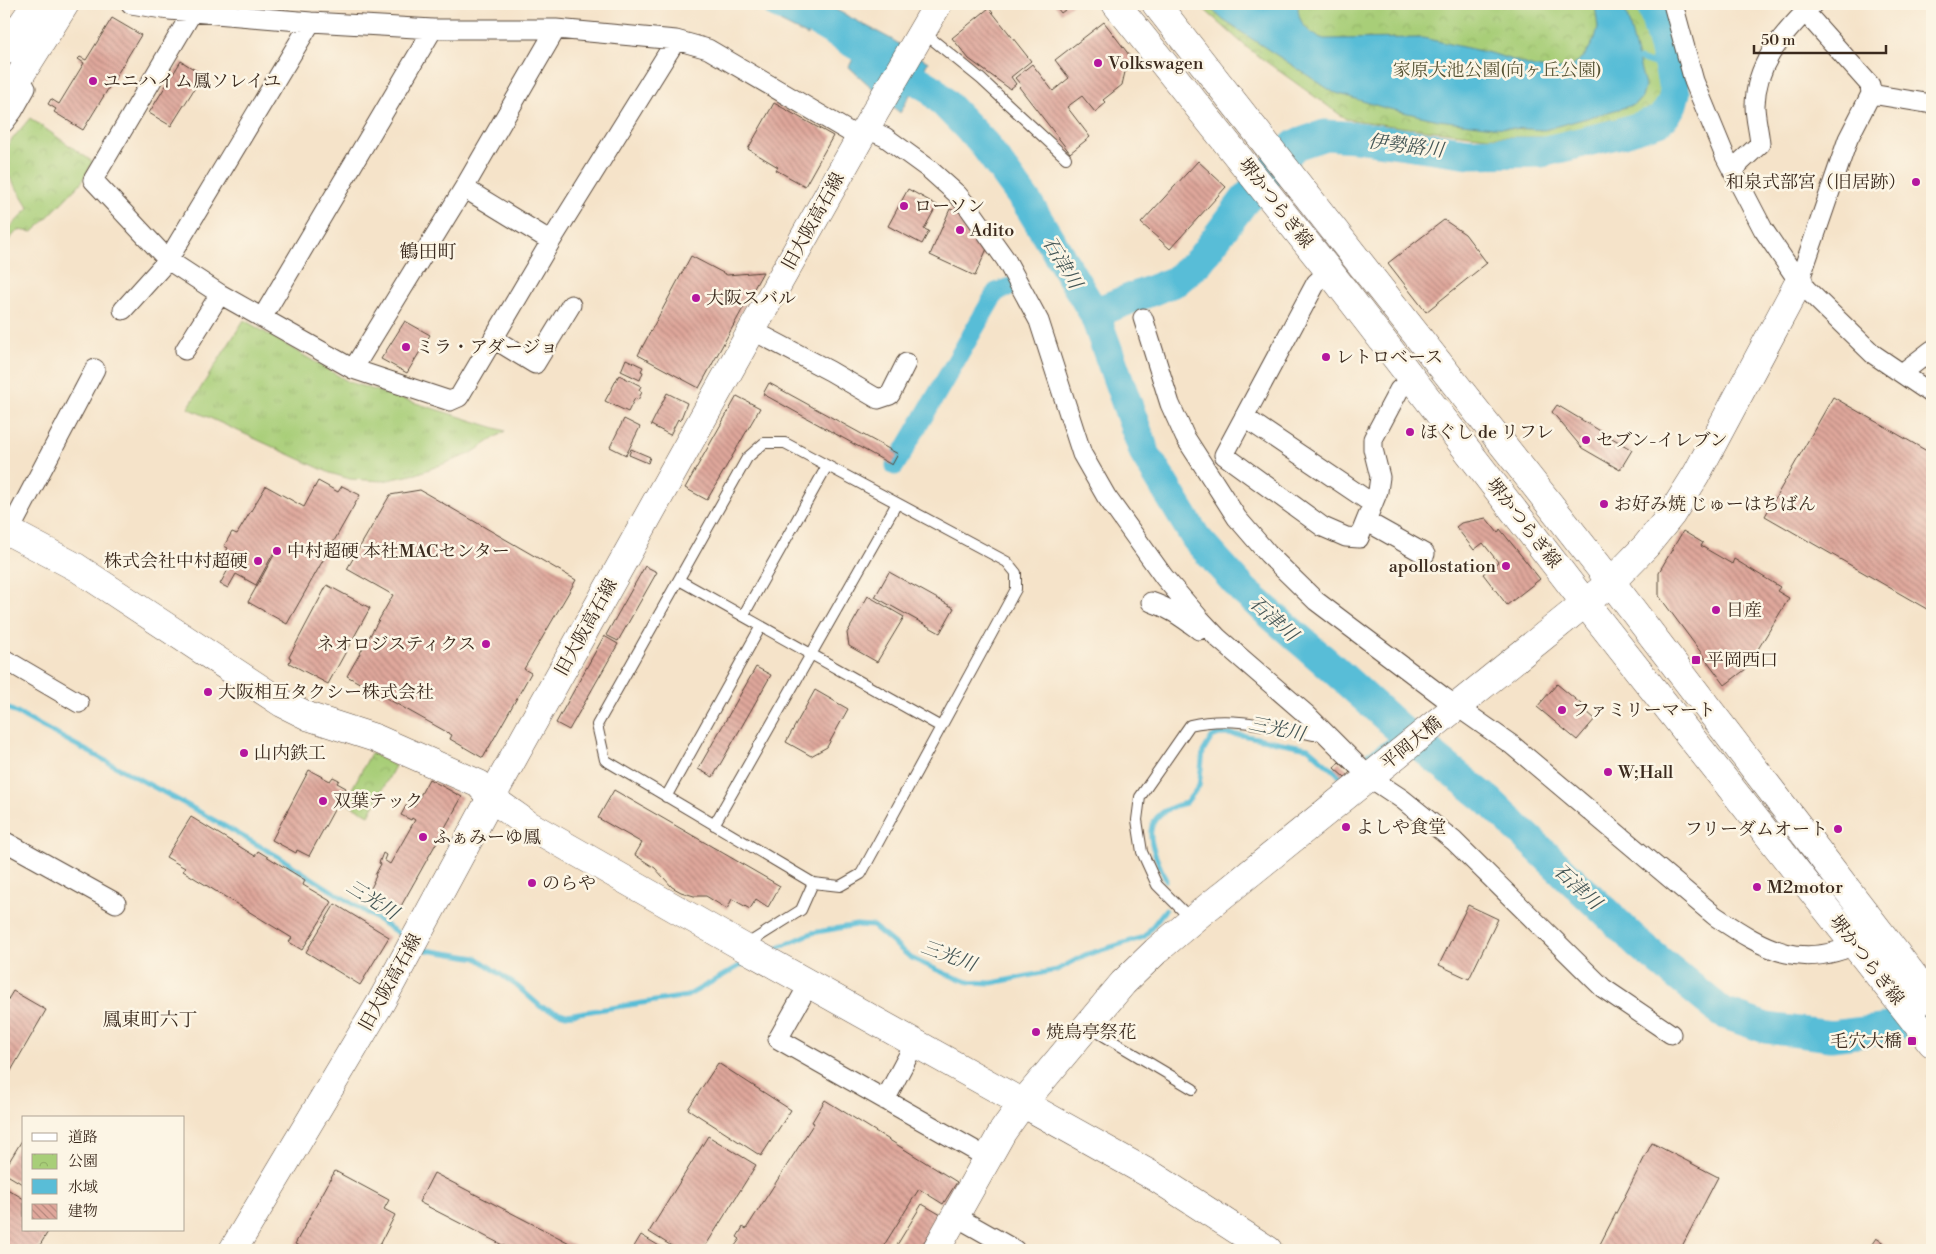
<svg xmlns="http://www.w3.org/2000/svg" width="1936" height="1254" viewBox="0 0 1936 1254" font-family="'Libre Bodoni','Noto Serif JP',serif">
<defs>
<pattern id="grass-tufts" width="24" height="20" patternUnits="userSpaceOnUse" patternTransform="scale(1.25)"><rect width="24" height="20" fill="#a8ce78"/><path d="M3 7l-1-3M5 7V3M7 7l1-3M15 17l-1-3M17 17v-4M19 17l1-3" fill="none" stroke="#92b167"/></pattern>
<pattern id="park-crowns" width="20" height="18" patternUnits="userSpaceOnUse" patternTransform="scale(1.25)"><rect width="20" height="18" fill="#a8ce78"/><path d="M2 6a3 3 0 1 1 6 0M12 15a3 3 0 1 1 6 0" fill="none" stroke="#92b167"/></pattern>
<pattern id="building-back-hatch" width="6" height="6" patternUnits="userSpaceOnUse" patternTransform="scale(1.25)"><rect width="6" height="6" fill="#dfa79b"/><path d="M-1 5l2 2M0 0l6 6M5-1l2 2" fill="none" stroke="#b6887e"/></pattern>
</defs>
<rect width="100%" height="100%" fill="#fcf5e5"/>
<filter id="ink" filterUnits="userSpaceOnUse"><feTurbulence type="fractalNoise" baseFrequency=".02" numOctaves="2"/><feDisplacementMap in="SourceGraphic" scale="10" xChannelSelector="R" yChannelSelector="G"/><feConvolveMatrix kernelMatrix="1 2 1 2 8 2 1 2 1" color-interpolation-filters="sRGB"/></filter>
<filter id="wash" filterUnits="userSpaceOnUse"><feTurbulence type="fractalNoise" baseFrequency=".0096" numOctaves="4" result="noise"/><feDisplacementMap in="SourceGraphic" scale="20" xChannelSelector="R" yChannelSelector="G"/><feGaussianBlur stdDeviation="1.12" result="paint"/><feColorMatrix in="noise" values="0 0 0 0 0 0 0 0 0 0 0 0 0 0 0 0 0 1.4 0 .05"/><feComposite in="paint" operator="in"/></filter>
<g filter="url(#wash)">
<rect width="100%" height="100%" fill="#f5e3c9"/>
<path fill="url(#grass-tufts)" stroke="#727c4b" d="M244 320 349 382 505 431 470 454 416 474 383 481 350 479 330 473 188 408Z"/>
<path fill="url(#park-crowns)" stroke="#727c4b" d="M1198 4H1644L1655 43 1663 85 1659 97 1653 107 1635 114 1544 137H1488L1400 127 1346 119 1250 50Z
M30 118 93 162 81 183 33 232 18 230 4 245V234L29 208 4 168V149Z
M371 753 395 766 369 815 345 802Z"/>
<path fill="#59bdd7" stroke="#4a747a" d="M738 4H766L757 11Z
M782 4H825L891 39 928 62 900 113 849 67 860 45 859 39 854 40 821 20 812 21 808 36 780 22 784 5Z
M1206 4H1298C1297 22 1308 34 1324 39L1423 38 1494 54 1534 67 1555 70 1572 66 1586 54 1595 38 1598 28 1595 4H1624L1645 86 1642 98 1633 105 1544 130 1493 127 1439 120 1385 108 1333 92 1223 20Z"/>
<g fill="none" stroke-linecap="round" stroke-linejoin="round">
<path stroke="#59bdd7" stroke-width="5" d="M1639 59 1670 69
M4 706 189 806 279 857 406 938
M1368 754 1403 732
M1166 880C1150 844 1135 815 1186 803L1199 786 1203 752 1212 737 1220 734 1241 735 1308 748 1345 780 1348 777
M420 946 426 950 477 958 517 986 541 1007 566 1015 687 996 743 964
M776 949 812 933 856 925 873 926 911 958 946 974 969 982 992 983 1057 970 1085 955 1144 937 1165 910"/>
<path stroke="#59bdd7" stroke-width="19" d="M895 466 996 292 1010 287"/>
<path stroke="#59bdd7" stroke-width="31" d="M778 4 803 13 930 88 984 144 1030 207 1094 313 1145 454 1196 538 1244 591 1328 664 1403 732 1488 800 1641 946 1723 1013 1766 1028 1831 1036 1881 1030 1932 1012
M1094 313 1176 281 1199 261 1244 201 1295 145 1325 135 1356 137 1469 153 1542 152 1621 133 1658 121 1666 114 1672 104 1675 93 1670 69 1652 4"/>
</g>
<g id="blocks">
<path fill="url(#building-back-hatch)" d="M1054 4H1073L1061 13Z
M989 8 1031 61 1011 77 1016 84 1010 89 969 59 952 38Z
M112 18 141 35 83 130 54 112 56 109 48 104 51 99 59 104 84 63 78 59 80 57 86 60Z
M1104 22 1136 64 1125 72 1122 85 1103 100 1106 103 1095 112 1082 96 1067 107 1090 137 1070 153 1019 87 1021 85 1015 78 1032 64 1053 91 1069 78 1055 60Z
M181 61 203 75 171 126 149 113Z
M774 103 833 136 805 186 776 170 778 167 748 149Z
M1198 161 1226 187 1170 249 1141 223Z
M908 189 937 205 924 229 929 231 922 244 888 226Z
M950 209 970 216 989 244 975 276 930 255Z
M1444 220 1465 234 1487 263 1426 312 1388 263Z
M691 256 727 275 763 272 699 388 638 355Z
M405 321 430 335 407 373 381 359Z
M626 359 643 367 641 371 643 372 640 380 621 371Z
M619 375 641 386 639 390 642 392 638 400 635 398 628 412 605 401Z
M769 383 898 454 892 465 763 394Z
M667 393 687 403 680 421 678 419 670 435 651 425Z
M737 396 760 408 707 500 685 488Z
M1833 397 1932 454V612L1765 516Z
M1557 405 1632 450 1620 470 1582 448 1552 412Z
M624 419 640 427 626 455 610 447Z
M631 449 650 457 648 463 629 455Z
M318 481 338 492 342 486 360 495 287 624 248 602 274 555 273 554 256 585 236 574 228 588 220 584 229 568 220 563 228 548 224 546 232 532 237 534 266 486 304 507Z
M420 490 576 580 524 669 531 673 483 758 450 739 452 735 347 676 393 595 347 569 390 495Z
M1486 518 1498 533 1500 529 1540 579 1507 605 1483 574 1498 562 1483 543 1474 550 1456 527 1461 523Z
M1683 531 1703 543 1701 546 1732 564 1734 559 1780 587 1777 591 1789 598 1746 669 1725 685 1659 596V572Z
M645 566 657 572 618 641 606 635Z
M889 572 954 608 940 633 875 597Z
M327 585 370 608 328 684 289 663 291 658 289 657Z
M868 596 904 617 877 662 849 646 847 633Z
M604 636 618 644 569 730 556 723Z
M756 667 771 675 713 777 698 769Z
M1557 684 1587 709 1586 711 1595 719 1577 740 1537 707Z
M815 690 848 709 827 747 811 756 786 742Z
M1339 762 1350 772 1345 778 1334 768Z
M309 770 330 781 333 777 339 780 337 783 346 788 309 856 297 850 296 853 272 840Z
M429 779 462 797 396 915 369 899 374 890 371 888 374 882H373L376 876 375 875 381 864 379 863 383 853 386 855 384 860 390 864 415 820 412 818 411 820 401 815 407 804 414 807Z
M614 790 780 886 768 907 756 899 750 909 732 899 727 909 706 896H694L681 892 672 887 655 868 635 855 642 843 598 818Z
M191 817 255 856 258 851 305 880 303 885 332 902 302 950 289 942 292 938 183 871 185 868 166 857Z
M335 904 389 937 360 985 306 952Z
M1468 905 1498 919 1469 979 1439 965Z
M13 991 46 1010 4 1083V1006Z
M718 1063 791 1110 761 1156 688 1109Z
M825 1100 957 1182 943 1204 919 1189 881 1250H732L740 1239 737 1237 743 1227 746 1229 814 1123 812 1122Z
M708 1136 756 1165 703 1250H678L649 1232Z
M24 1137V1185L4 1173V1170Z
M1652 1143 1718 1177 1680 1250H1597Z
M335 1171 389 1200 384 1209 395 1215 377 1250H307L295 1244Z
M434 1173 583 1250H512L419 1202Z
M4 1187 24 1199V1230H49L37 1250H4Z
M922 1204 941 1215 919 1250H894Z
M641 1235 666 1250H632Z
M1876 1238 1895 1250H1868Z"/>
</g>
</g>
<g filter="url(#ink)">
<use href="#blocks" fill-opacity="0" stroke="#574638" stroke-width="1"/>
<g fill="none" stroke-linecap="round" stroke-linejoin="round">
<defs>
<path id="lane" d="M923 32 981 79 1066 158
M764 443H785L1007 562 1016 573V589L861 874 840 886 813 883 605 760 597 725 747 458Z
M679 580 941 727
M743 616 827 466
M666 797 761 626
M714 825 897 503
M1192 920 1157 885 1142 852 1137 820 1140 797 1190 725C1232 715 1273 727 1314 735L1325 733
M744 946 801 910 813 883
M1089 1027 1193 1089"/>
<path id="street" d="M131 4 169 10 311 22 433 29H556L676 40 708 49 860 138
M1673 4 1694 81 1725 156 1763 229 1799 282 1873 354 1932 394
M193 11 93 180 168 260 220 294 353 369 450 401 459 397 551 241 676 40
M1871 94 1932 104
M4 123 13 111 26 88
M865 128 885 137 929 169 957 194 969 208 1006 260 1039 321 1082 454 1106 496 1164 577 1200 619 1218 638 1307 715 1369 777 1402 799 1454 841 1603 988 1671 1034
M1732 170 1760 144C1759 131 1755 118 1755 105 1756 65 1779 39 1805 12
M464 188 551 241
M1329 271 1316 283 1224 455 1323 527 1346 537 1359 538 1378 491 1380 477 1373 449V439L1399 390 1412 378
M1799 282 1848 139 1871 94 1870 85 1805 12 1813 4
M123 310 168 260 311 22
M262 318 433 29
M1143 318 1170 404 1185 437 1237 518 1268 554 1316 601 1442 696 1512 745 1715 916C1767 951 1803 972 1865 940
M752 330 830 371 878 399 890 395 906 363
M494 339 535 364 571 305
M185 350 220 294
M353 369 464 188 556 29
M1902 373 1932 350
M1244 417 1373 504
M1366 521 1425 554
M9 532 95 369
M1151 602C1170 608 1184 619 1199 630
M4 659 79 703
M4 841 116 903
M809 984 778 1039 988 1158
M885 1100 915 1043
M955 1216 1015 1250"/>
<path id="secondary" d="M4 529 76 567 282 703 310 717 375 738 479 784 491 798 529 825 743 947 1155 1177 1268 1250
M936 1250 1003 1131 1023 1103 1123 983 1156 951 1202 912 1611 582 1646 546 1671 515 1696 475 1799 282"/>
<path id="primary" d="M1116 4 1329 271 1585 603 1932 1043
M1156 4 1611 582 1932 1000
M4 51 36 4
M4 101 65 4
M233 1250 381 1002 491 798 752 330 860 138 938 4"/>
</defs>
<use href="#lane" stroke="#574638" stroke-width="12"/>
<use href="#street" stroke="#574638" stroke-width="21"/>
<use href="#secondary" stroke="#574638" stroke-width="29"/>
<use href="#primary" stroke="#574638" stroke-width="29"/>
<use href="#lane" stroke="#fff" stroke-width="10"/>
<use href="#street" stroke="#fff" stroke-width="19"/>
<use href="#secondary" stroke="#fff" stroke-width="28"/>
<use href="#primary" stroke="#fff" stroke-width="28"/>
</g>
</g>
<g fill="#b5179e" stroke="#fcf5e5" stroke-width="2">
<circle cx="1098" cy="63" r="5"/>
<circle cx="93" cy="81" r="5"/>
<circle cx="1916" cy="182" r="5"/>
<circle cx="904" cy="206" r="5"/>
<circle cx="960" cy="230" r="5"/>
<circle cx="696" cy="298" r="5"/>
<circle cx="406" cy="347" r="5"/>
<circle cx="1326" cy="357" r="5"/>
<circle cx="1410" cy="432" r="5"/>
<circle cx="1586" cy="440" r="5"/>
<circle cx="1604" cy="504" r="5"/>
<circle cx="277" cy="551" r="5"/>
<circle cx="258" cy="561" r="5"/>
<circle cx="1506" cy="566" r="5"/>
<circle cx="1716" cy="610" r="5"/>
<circle cx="486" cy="644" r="5"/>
<rect x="1691" y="655" width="10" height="10" rx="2.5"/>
<circle cx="208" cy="692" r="5"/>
<circle cx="1562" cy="710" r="5"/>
<circle cx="244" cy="753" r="5"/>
<circle cx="1608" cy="772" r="5"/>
<circle cx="323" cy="801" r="5"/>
<circle cx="1346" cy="827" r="5"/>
<circle cx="1838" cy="829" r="5"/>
<circle cx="423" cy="837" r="5"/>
<circle cx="532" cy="883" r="5"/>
<circle cx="1757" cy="887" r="5"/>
<circle cx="1036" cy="1032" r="5"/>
<rect x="1907" y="1036" width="10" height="10" rx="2.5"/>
</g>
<g text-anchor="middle" stroke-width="5" stroke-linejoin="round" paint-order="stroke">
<g font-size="18" fill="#3b2a1e" stroke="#fcf5e5" text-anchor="start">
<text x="1108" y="69">Volkswagen</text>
<text x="103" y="87">ユニハイム鳳ソレイユ</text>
<text x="1906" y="188" text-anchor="end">和泉式部宮（旧居跡）</text>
<text x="914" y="212">ローソン</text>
<text x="970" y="236">Adito</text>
<text x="706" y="304">大阪スバル</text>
<text x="416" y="353">ミラ・アダージョ</text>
<text x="1336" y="363">レトロベース</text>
<text x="1420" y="438">ほぐし de リフレ</text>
<text x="1596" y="446">セブン-イレブン</text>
<text x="1614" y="510">お好み焼 じゅーはちばん</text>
<text x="287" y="557">中村超硬 本社MACセンター</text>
<text x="248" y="567" text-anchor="end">株式会社中村超硬</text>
<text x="1496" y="572" text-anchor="end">apollostation</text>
<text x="1726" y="616">日産</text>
<text x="476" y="650" text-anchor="end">ネオロジスティクス</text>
<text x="1706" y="666">平岡西口</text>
<text x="218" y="698">大阪相互タクシー株式会社</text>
<text x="1572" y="716">ファミリーマート</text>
<text x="254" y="759">山内鉄工</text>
<text x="1618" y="778">W;Hall</text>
<text x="333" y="807">双葉テック</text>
<text x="1356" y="833">よしや食堂</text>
<text x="1828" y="835" text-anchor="end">フリーダムオート</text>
<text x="433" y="843">ふぁみーゆ鳳</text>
<text x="542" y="889">のらや</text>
<text x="1767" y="893">M2motor</text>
<text x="1046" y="1038">焼鳥亭祭花</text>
<text x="1902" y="1047" text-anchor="end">毛穴大橋</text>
</g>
<g font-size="18" fill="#565334" stroke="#fcf5e5">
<text x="1497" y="76">家原大池公園(向ヶ丘公園)</text>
</g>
<g font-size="18" fill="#3b2a1e" stroke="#fcf5e5">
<text transform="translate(1276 203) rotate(52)" y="6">堺かつらぎ線</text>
<text transform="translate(813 221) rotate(-61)" y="6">旧大阪高石線</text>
<text transform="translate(1524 523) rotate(52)" y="6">堺かつらぎ線</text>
<text transform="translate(586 627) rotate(-61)" y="6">旧大阪高石線</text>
<text transform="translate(1411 743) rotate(-39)" y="6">平岡大橋</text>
<text transform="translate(1867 960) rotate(52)" y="6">堺かつらぎ線</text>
<text transform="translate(390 982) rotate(-61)" y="6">旧大阪高石線</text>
</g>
<g font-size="19" font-style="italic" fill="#445656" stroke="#fcf5e5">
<text transform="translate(1406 145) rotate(7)" y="7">伊勢路川</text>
<text transform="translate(1063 262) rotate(59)" y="7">石津川</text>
<text transform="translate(1274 618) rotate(42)" y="7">石津川</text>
<text transform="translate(1277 728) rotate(12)" y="7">三光川</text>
<text transform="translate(1578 886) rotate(43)" y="7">石津川</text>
<text transform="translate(373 899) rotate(32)" y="7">三光川</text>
<text transform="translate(949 955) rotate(20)" y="7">三光川</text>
</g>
<g font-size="19" fill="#3b2a1e" stroke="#fcf5e5">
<text x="428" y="258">鶴田町</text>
<text x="150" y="1026">鳳東町六丁</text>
</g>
</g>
<rect width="1936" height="1254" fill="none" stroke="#fcf5e5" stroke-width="20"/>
<rect x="22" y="1116" width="162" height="115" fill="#fcf5e5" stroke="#afa495"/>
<rect x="32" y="1133" width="25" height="8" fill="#ffffff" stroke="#afa495"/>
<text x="68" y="1142" font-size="15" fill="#3b2a1e">道路</text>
<rect x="32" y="1154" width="25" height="15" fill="url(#park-crowns)" stroke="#afa495"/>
<text x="68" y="1166" font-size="15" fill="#3b2a1e">公園</text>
<rect x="32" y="1179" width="25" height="15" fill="#59bdd7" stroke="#afa495"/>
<text x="68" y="1192" font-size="15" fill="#3b2a1e">水域</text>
<rect x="32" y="1204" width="25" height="15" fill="url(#building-back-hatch)" stroke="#afa495"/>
<text x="68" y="1216" font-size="15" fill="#3b2a1e">建物</text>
<path d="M1754 45v8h132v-8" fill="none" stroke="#3b2a1e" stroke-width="2.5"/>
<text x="1761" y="45" font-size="15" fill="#3b2a1e" stroke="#fcf5e5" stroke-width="4" paint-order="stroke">50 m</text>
</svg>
